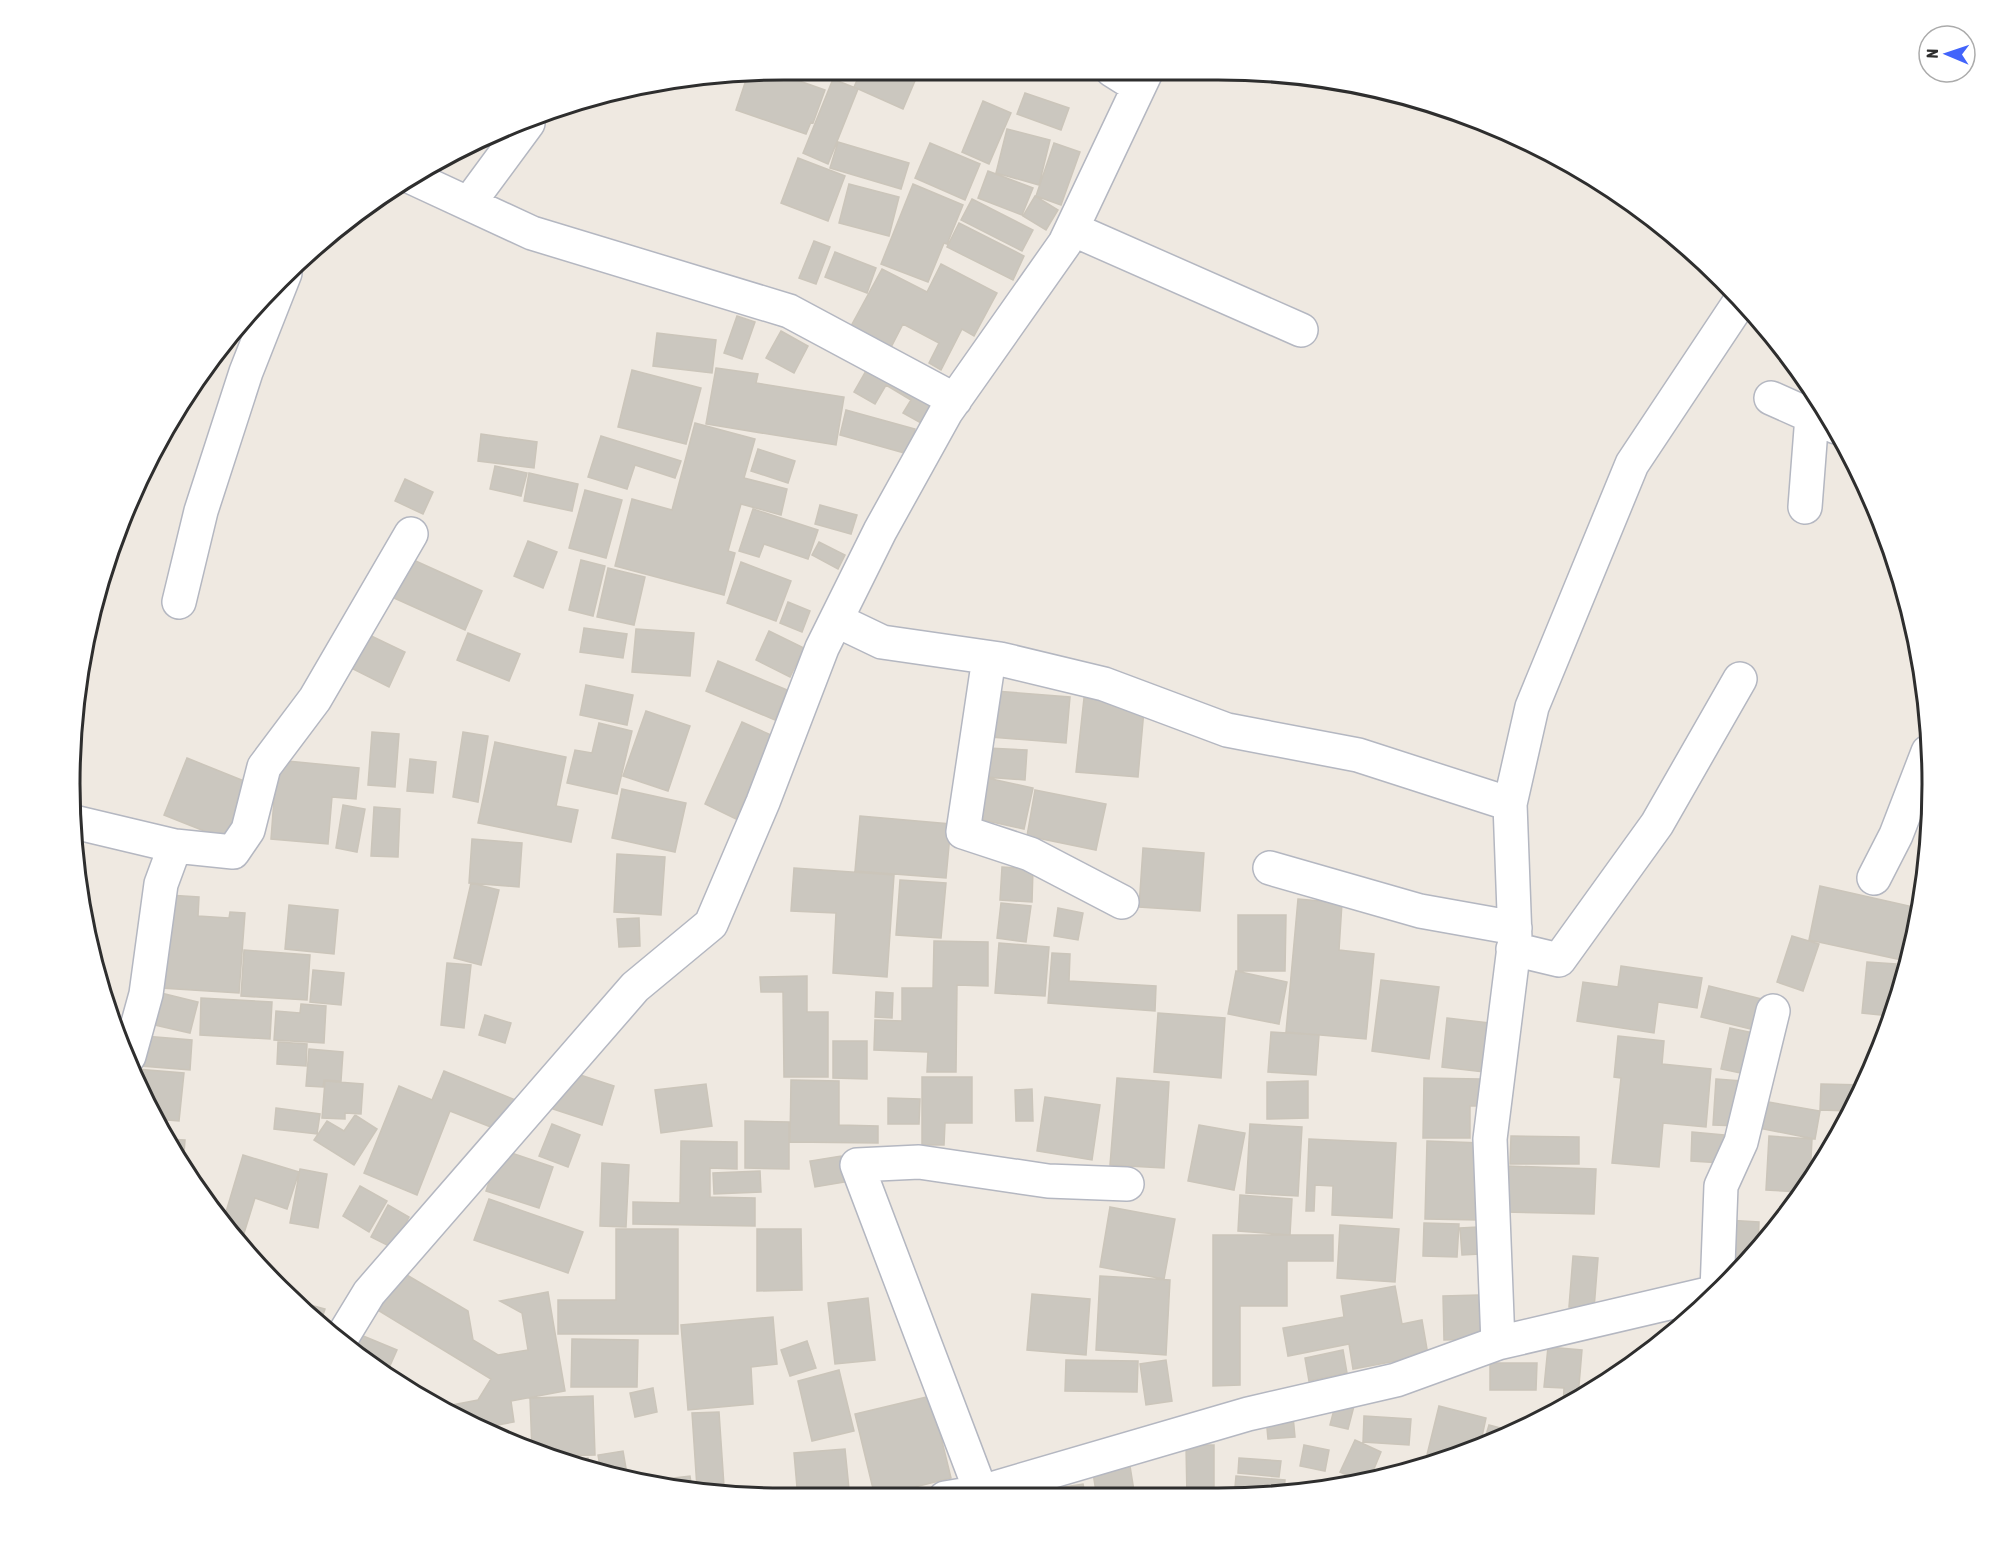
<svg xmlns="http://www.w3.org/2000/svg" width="2001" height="1568" viewBox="0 0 2001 1568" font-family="'Asap Condensed',sans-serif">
<rect width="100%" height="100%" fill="#efe9e1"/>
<path fill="#cbc7bf" stroke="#cbc5ba" stroke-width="1.5" d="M837 69H857L853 77Z
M862 69H920L903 109 854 87Z
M771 71 825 90 813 123 811 122 806 134 736 110 748 74Z
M833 79 858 89 828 164 803 153Z
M1025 93 1069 108 1061 130 1017 114Z
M983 101 1011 113 989 164 962 152Z
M1007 129 1050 140 1039 185 996 173Z
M838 142 909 163 901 189 830 168Z
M930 143 980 164 965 200 915 178Z
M1054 143 1080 152 1061 205 1036 196Z
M798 158 845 176 828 221 781 203Z
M988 171 1033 188 1022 215 978 198Z
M849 184 899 197 889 236 839 223Z
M913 184 963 205 947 244 944 243 928 282 881 264Z
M1035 196 1058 210 1046 230 1023 216Z
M972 199 1033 230 1022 251 961 220Z
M959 223 1024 256 1013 280 947 247Z
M814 241 830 247 816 284 799 278Z
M835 252 876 268 867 293 825 277Z
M941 264 997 293 974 336 962 329 941 370 929 363 939 343 903 324 884 361 844 339 882 269 927 292Z
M737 316 755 322 742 359 724 353Z
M781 331 808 346 794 373 766 358Z
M657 333 716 340 712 373 653 366Z
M716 368 758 374 756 383 844 397 836 445 706 424Z
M867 369 931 406 921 423 903 413 911 400 886 385 875 404 854 392Z
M632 370 701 388 686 444 618 427Z
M846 410 915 429 908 454 840 435Z
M695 423 755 439 744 478 787 489 781 515 741 504 728 551 735 553 724 595 615 566 632 499 672 510Z
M481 434 537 442 534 468 478 461Z
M601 436 681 461 675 478 635 465 627 489 588 477Z
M758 449 795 461 788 483 751 471Z
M495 466 527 473 521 496 490 489Z
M529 473 578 484 572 511 524 501Z
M405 479 433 492 423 514 395 501Z
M585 490 622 500 606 558 569 548Z
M820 505 857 515 851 534 815 524Z
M753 509 818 530 808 559 764 544 759 557 739 551Z
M528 541 557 552 543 588 514 576Z
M819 542 845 555 838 569 812 555Z
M409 558 482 591 465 630 392 597Z
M581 560 605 566 593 616 569 610Z
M741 562 791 581 776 621 727 603Z
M608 568 645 577 634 625 597 617Z
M788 602 810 611 802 632 780 623Z
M584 628 627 634 623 658 580 652Z
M636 629 694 633 690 676 632 672Z
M769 631 804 648 790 677 756 660Z
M365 633 405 652 389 687 349 667Z
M468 633 520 654 509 681 457 660Z
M718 661 787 690 775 720 706 691Z
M586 685 633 695 627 725 580 715Z
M995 691 1070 697 1066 743 991 737Z
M1084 698 1125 701 1144 710 1138 777 1076 772Z
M646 711 690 726 668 791 623 776Z
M742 722 773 736 736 819 705 804Z
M599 723 632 731 617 794 567 783 575 750 592 753Z
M372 732 399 734 395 787 368 785Z
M463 732 488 736 478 802 453 797Z
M495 742 566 757 556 806 578 810 571 842 478 823Z
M987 748 1027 750 1025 780 985 777Z
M187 758 249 783 227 840 164 815Z
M410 759 436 762 433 793 407 791Z
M277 760 359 768 356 799 332 797 328 844 271 839Z
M987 778 1033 788 1024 829 978 819Z
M622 789 686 803 675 852 612 838Z
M1035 790 1106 804 1096 850 1027 836Z
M343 805 365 809 357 852 336 848Z
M374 807 400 809 398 857 371 856Z
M860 816 951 824 946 878 855 871Z
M472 839 522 843 519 887 469 883Z
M1143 848 1204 853 1200 911 1139 907Z
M617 854 665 857 661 915 614 912Z
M1002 867 1033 869 1032 902 1000 900Z
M794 868 894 875 887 977 833 973 836 913 791 911Z
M900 880 946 883 941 938 896 935Z
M471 883 499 890 481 965 454 958Z
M1820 886 1918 908 1910 954 1904 952 1902 960 1809 940Z
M168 895 199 897 198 916 229 918 230 912 245 913 239 993 161 988Z
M1298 899 1342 903 1339 950 1374 954 1366 1039 1286 1032Z
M1001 903 1031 906 1026 942 997 938Z
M289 905 338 910 334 954 285 949Z
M1058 908 1083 913 1078 940 1054 936Z
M1238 915H1286L1285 971H1238Z
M639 918 640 946 619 947 617 919Z
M1792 936 1819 944 1803 991 1777 982Z
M934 941 988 942V986L957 985 956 1072H927L928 1052 874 1050 875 1020 902 1021V988H933Z
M999 943 1049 947 1045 996 995 993Z
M244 950 310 955 307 1000 241 996Z
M1052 953 1070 954 1069 981 1156 986 1155 1011 1048 1003Z
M1867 962 1896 964 1890 1016 1862 1013Z
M447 963 471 965 464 1028 441 1025Z
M1621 966 1702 978 1697 1008 1658 1002 1654 1033 1577 1021 1583 982 1618 987Z
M313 970 344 973 341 1005 310 1002Z
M1236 971 1287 982 1279 1024 1228 1014Z
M807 976V1012H828V1077H784L783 992H761L760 977Z
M1381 980 1439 987 1429 1059 1372 1051Z
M1709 986 1762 999 1755 1030 1701 1017Z
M157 992 198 1002 190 1033 150 1024Z
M876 992 893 993 892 1018 875 1017Z
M201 998 272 1002 270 1039 200 1035Z
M301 1004 326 1006 324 1043 274 1040 276 1011 300 1013Z
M1158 1013 1225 1018 1221 1078 1154 1072Z
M485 1015 511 1023 505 1043 479 1035Z
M1447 1018 1489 1023 1484 1072 1442 1067Z
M1730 1028 1754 1033 1746 1074 1721 1069Z
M1271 1032 1319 1035 1316 1075 1268 1072Z
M144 1036 192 1040 190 1070 141 1066Z
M1618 1036 1664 1041 1662 1064 1711 1069 1706 1127 1663 1123 1659 1167 1612 1163 1621 1078 1614 1077Z
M833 1041H867V1079L833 1078Z
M278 1042 307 1044 306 1066 277 1064Z
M309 1049 343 1052 341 1081 324 1080 323 1087 306 1086Z
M136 1069 184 1073 179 1121 155 1119Z
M565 1070 614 1086 602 1125 553 1109Z
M444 1071 518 1101 506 1133 450 1111 417 1195 364 1173 399 1086 432 1100Z
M922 1077H972V1123H945L944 1145H922Z
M1117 1078 1169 1082 1164 1168 1110 1165Z
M1424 1078 1480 1079V1106H1470V1138H1423Z
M1716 1079 1742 1081 1739 1126 1713 1125Z
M791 1080 839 1081V1125L878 1126V1143L790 1142Z
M325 1081 363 1084 361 1114 345 1113V1119L322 1118Z
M1308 1081V1118L1267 1119V1082Z
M706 1084 712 1126 661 1133 655 1090Z
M1821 1084 1864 1085 1851 1111 1820 1110Z
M1032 1089 1033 1121H1016L1015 1090Z
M1045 1097 1100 1105 1092 1160 1037 1151Z
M888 1098 920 1099 919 1124H888Z
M1757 1100 1820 1111 1815 1139 1753 1127Z
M276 1108 320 1114 317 1134 274 1129Z
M355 1115 377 1129 354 1165 314 1140 327 1121 344 1131Z
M745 1121 789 1122V1169L745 1168Z
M552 1124 580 1135 568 1167 539 1156Z
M1250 1124 1302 1127 1298 1196 1246 1193Z
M1199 1125 1245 1133 1234 1190 1188 1181Z
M1692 1132 1724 1135 1722 1163 1691 1161Z
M1511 1136 1579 1137V1164H1510Z
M1769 1136 1812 1139 1810 1178 1801 1192 1766 1190Z
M164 1139 185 1140 183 1166 165 1142Z
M1309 1139 1396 1143 1392 1218 1332 1215 1333 1186 1315 1185 1314 1211H1306Z
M681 1141 737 1142V1169L710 1168V1197L755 1198V1226L633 1224V1202L680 1203Z
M1427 1141 1482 1143 1479 1220 1425 1219Z
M500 1149 553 1167 539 1208 486 1191Z
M243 1155 299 1172 287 1209 255 1198 240 1246 223 1222Z
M841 1156 845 1182 815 1187 810 1161Z
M602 1163 629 1165 626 1227 600 1226Z
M1506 1166 1596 1169 1594 1214 1505 1212Z
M300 1169 327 1174 318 1228 290 1223Z
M760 1171 761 1192 714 1194 713 1173Z
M360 1186 387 1201 369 1232 343 1216Z
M1240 1195 1292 1199 1290 1235 1238 1231Z
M489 1199 583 1232 568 1273 474 1240Z
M388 1205 409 1217 393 1248 371 1237Z
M1110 1207 1175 1219 1164 1279 1100 1267Z
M1726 1220 1759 1222 1758 1247 1737 1270 1723 1269Z
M1424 1223 1459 1224 1457 1257 1423 1256Z
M1340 1225 1399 1229 1395 1282 1337 1278Z
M1478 1227 1480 1254 1462 1255 1460 1228Z
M616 1229H678V1334H558V1300H616Z
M757 1229H801L802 1290 757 1291Z
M1213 1235H1333V1261H1287V1306H1240V1385L1213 1386Z
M1573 1256 1598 1258 1594 1309 1569 1307Z
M400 1271 468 1311 473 1340 498 1355 528 1350 522 1313 500 1301 548 1292 565 1391 511 1401 514 1422 487 1427 484 1431 441 1407 478 1400 491 1379 376 1309Z
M1100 1276 1170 1280 1166 1355 1096 1350Z
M1395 1286 1402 1324 1422 1320 1428 1355 1353 1369 1349 1344 1288 1356 1283 1328 1344 1317 1341 1296Z
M1032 1294 1090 1299 1086 1355 1027 1350Z
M1479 1295 1480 1339 1444 1340 1443 1296Z
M868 1298 875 1360 835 1364 828 1303Z
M299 1302 325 1309 321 1321Z
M773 1317 777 1364 751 1367 753 1404 688 1410 681 1325Z
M356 1333 397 1350 385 1377 351 1347Z
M572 1339 638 1340 637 1387H571Z
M807 1341 816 1368 790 1376 781 1350Z
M1548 1347 1582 1350 1578 1397 1582 1398 1563 1409 1564 1388 1544 1387Z
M1343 1350 1347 1373 1309 1381 1305 1358Z
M1066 1360 1138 1361 1137 1392 1065 1391Z
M1166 1360 1172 1401 1146 1405 1140 1364Z
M1490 1363H1537L1536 1390H1490Z
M839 1370 854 1431 812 1441 798 1381Z
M653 1388 657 1412 635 1417 630 1393Z
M593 1396 595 1455 549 1456 532 1451 530 1398Z
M931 1396 951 1478 875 1497 855 1414Z
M1336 1402 1354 1406 1348 1429 1330 1425Z
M1439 1406 1486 1418 1480 1446 1447 1461 1431 1464 1425 1463Z
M719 1412 724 1486 697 1488 692 1413Z
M1293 1416 1295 1437 1268 1439 1266 1417Z
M1364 1416 1411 1419 1409 1445 1363 1442Z
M1489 1425 1512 1431 1483 1445Z
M1355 1440 1381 1452 1371 1476 1356 1479 1340 1472Z
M1186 1445H1214V1498H1187Z
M1304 1445 1329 1450 1325 1471 1300 1466Z
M845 1449 850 1499H798L794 1453Z
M623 1451 628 1480 601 1472 598 1455Z
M588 1458 590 1469 563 1461Z
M1239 1458 1281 1461 1279 1477 1238 1473Z
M1130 1466 1134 1491 1097 1498 1093 1473Z
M690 1476 692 1490 667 1488 666 1479Z
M1236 1476 1285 1480 1284 1493 1264 1497 1234 1498Z
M1083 1484 1086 1498H1027L1026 1493Z"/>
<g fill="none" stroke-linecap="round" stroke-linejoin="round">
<defs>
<path id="minor" d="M1112 70 1139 87
M411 177 532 233 789 311 955 400
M469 203 528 123
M1072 229 1301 330
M1771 398 1836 427
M1805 507 1812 416
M179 602 201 511 246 372 285 273
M836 620 882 642 1000 659 1104 684 1227 730 1358 755 1510 804
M989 658 963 832 1030 854 1122 902
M74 822 175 846
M1270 868 1420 911 1515 928
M1874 878 1896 835 1928 752
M1513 949 1559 960 1657 824 1740 679
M129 1056 146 994 161 884 175 846 233 852 248 830 264 767 315 699 411 534
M1717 1291 1721 1186 1741 1142 1773 1011
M341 1339 369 1293 635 987 711 924 763 802 822 648 880 531 946 412 1065 243 1147 70
M1498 1343 1490 1139 1515 939 1510 804 1532 707 1632 464 1741 300
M981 1492 857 1165 919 1162 1048 1181 1127 1184
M945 1498 981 1492 1248 1414 1396 1380 1498 1343 1716 1292"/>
</defs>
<use href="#minor" stroke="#b4b7c1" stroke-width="36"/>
<use href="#minor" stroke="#fff" stroke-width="33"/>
</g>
<path d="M0 0H2001V1568H0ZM784 80H1218A704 704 0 0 1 1922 784V784A704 704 0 0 1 1218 1488H784A704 704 0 0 1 80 784V784A704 704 0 0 1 784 80Z" fill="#fff" fill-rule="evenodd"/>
<path fill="none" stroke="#2e2e2e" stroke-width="3" d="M784 80H1218A704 704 0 0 1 1922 784V784A704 704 0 0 1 1218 1488H784A704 704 0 0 1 80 784V784A704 704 0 0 1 784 80Z"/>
<g transform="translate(1947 54) rotate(272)"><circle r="28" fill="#ffffff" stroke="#ababab" stroke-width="1.5"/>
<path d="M0-4.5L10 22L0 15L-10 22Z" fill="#4264fb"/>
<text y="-9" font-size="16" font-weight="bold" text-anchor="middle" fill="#2e2e2e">N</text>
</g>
</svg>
